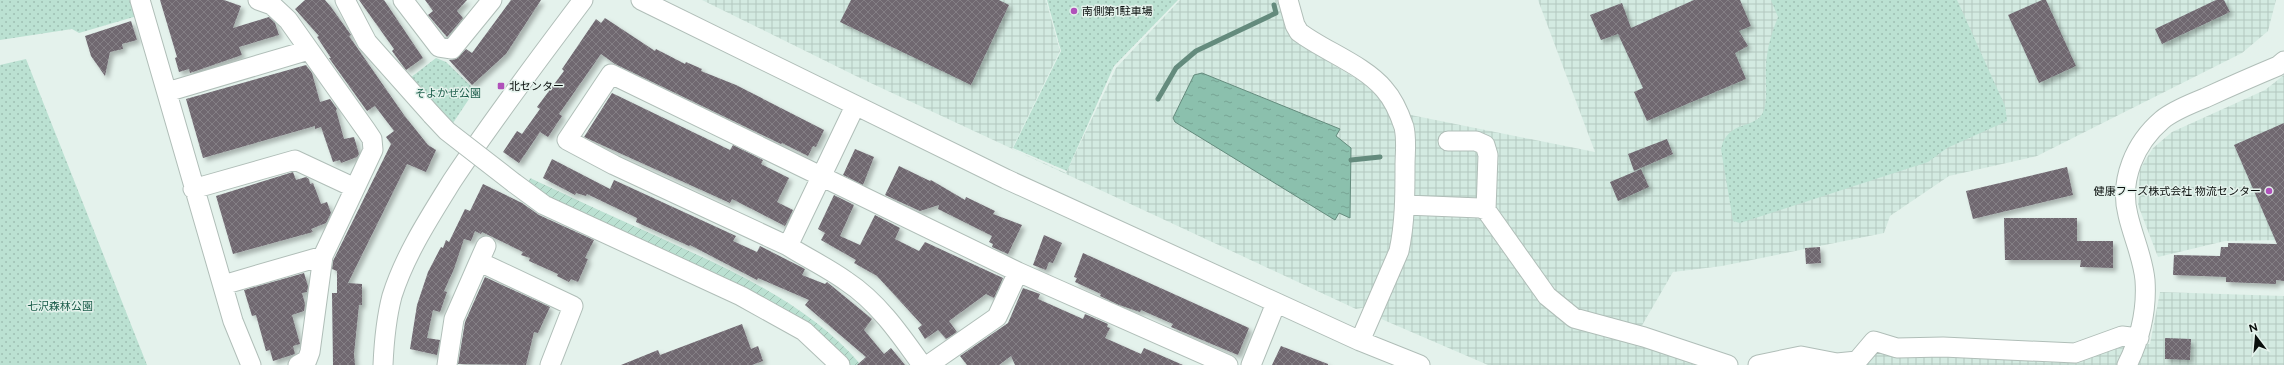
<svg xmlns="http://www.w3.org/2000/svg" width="2284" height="365" viewBox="0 0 2284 365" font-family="Figtree,'Noto Sans JP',sans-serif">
<defs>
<pattern id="industrial-grid" width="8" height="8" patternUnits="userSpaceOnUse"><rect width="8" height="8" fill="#d3eae1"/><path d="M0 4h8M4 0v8" fill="none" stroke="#b4c8c0"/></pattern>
<pattern id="park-dots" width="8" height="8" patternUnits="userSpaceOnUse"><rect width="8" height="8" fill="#bbe1d2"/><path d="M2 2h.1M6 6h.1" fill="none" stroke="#9fc0b3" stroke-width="1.8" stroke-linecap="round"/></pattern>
<pattern id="garden-furrows" width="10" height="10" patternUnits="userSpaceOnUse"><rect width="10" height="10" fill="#bbe1d2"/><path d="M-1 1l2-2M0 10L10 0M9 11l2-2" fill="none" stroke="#9fc0b3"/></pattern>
<pattern id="water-ripples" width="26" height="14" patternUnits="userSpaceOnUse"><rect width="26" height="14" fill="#8bc0ad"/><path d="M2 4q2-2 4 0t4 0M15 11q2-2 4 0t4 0" fill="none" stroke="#77a494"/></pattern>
<pattern id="building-cross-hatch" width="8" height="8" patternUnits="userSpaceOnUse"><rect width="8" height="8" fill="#6f6770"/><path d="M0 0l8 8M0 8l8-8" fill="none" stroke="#847f85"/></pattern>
<filter id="shadow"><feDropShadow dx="3.5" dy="3.5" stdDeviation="2" flood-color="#0004"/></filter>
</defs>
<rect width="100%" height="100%" fill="#e4f2ec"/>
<path fill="url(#industrial-grid)" d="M702 0H1046L1060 51 1012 149 1066 173 1116 68 1180 0H1278L1285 26 1304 47 1365 84 1391 111 1595 152 1538 0H2276L2268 31 2242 53 2037 156 1949 176 1890 216 1884 233 1722 266 1673 272 1633 341 1706 365H1488L1379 318 1373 306 1356 309 860 78Z
M2284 75V240L2225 241 2158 257 2138 205 2140 169 2153 148 2172 132 2265 90Z
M2160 292 2284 296V365H1858L1874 348 2150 344Z"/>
<path fill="url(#park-dots)" d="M0 0H133L137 16 79 33 72 29 0 40Z
M1047 0H1178L1114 66 1067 171 1013 148 1061 51Z
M1771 0H1957L2005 106 2007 121 1947 148 1928 162 1740 223 1733 221 1721 149C1728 118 1757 131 1764 110 1768 99 1765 77 1766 65 1767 48 1772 32 1778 17Z
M436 58 446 62 475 90 451 126 410 78Z
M26 59 147 365H0V65Z"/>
<path fill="url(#garden-furrows)" d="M530 178C575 199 620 220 665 240 735 272 810 305 861 365H833L805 338 547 202 528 185Z"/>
<path fill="url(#water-ripples)" stroke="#648b7d" d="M1202 73 1340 129 1336 136 1351 148 1350 218 1339 213 1335 220 1175 122 1173 118 1194 75Z"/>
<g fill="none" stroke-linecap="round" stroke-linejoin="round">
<path stroke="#648b7d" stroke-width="5" d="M1158 99 1176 68 1196 51 1276 13 1274 5
M1351 160 1380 157"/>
</g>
<path fill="url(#building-cross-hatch)" filter="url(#shadow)" d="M160 0H224L241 6 233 28 269 17 275 23 279 35 239 47 242 55 190 73 189 69 179 72 175 58 177 57Z
M305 0H325L331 7 351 35 349 36 404 115 428 145 436 150 426 172 407 164 348 283 362 284V305H359L354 354 355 365H333L332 293H337V271L332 269 333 261 391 144 386 137 394 131 375 106 367 111 329 58H331L317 37 319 36 295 9Z
M359 0H384L423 58 406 70 392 51 394 49Z
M425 0H467L457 11 463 18 447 37 428 15 433 11Z
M511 0H541L506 54 472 85 449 60 456 59 466 49 472 53Z
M851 0H999L1009 5 971 85 840 22Z
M1694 0H1740L1751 26 1739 31 1748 46 1735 53 1746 79 1647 121 1634 92 1643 88 1618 34 1601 40 1590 15 1622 3 1631 28Z
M2042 0H2046L2076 66 2039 83 2008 15Z
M2216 0H2224L2230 12 2162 44 2155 29Z
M605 18 655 51 656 49 685 64 686 62 702 69 701 71 736 85 824 130 816 147 813 146 808 156 782 143 781 144 615 64 601 54 559 114 562 116 548 137 540 132 519 163 503 152 517 131 522 134 540 109 537 107 564 71 562 69 596 19 601 23Z
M131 21 137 40 122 44 123 49 110 52 105 76 91 56 85 36Z
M306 65 312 73 320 102 330 99 337 109 336 110 344 139 354 137 359 154 357 157 341 163 340 160 333 162 321 127 315 129V126L203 158 186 99Z
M612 93 730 150 733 145 763 160 761 164 789 178 777 202 793 210 785 226 732 199 730 203 584 137Z
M2284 123V281L2276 280V284L2226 282V277L2173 275 2174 255 2220 256 2221 247H2228V243L2277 244 2234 145Z
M1667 139 1673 154 1634 171 1628 154Z
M855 149 874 157 863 185 843 175Z
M552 159 610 189 614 180 736 236 733 241 757 252 760 246 805 269 802 275 825 284 827 282 872 319 864 330 884 354 891 348 905 365H857L866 357 805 305 809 300 758 278 757 280 690 245 689 246 636 222 637 218 587 194 586 196 576 193 575 195 543 178Z
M899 166 930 181 931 180 965 200 966 197 995 211 993 214 1022 225 1008 254 992 247 993 244 989 242 992 236 938 209 939 205 920 211 885 195Z
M2067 167 2073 195 1973 219 1966 191Z
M1641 169 1649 187 1618 201 1610 182Z
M293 172 296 180 306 177 309 179 310 184 313 183 321 204 327 202 331 213 326 223 311 229 313 232 233 254 216 196Z
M483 184 522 203 539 215 594 240 585 258 588 259 578 282 571 279 569 282 557 276 558 274 529 261 530 258 521 255 523 252 482 232 481 234 475 231 471 241 464 239 454 269 444 291 447 292 440 312 433 310 427 338 440 340 437 355 410 349 417 305 428 272 441 247 443 248 446 240 449 242 465 209 470 211Z
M834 195 854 205 840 236 860 245 875 215 900 228 895 239 919 251 925 242 1003 278 994 298 986 294 949 321 957 332 946 339 938 330 925 339 918 328 922 325 877 276 854 263 856 260 821 240 825 233 818 229Z
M2004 218H2077V241H2113V268L2080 267 2081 260H2005Z
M1044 235 1062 243 1053 263 1049 262 1046 270 1033 265Z
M1820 247 1821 263 1806 264 1805 248Z
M1083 253 1249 328 1238 355 1171 327 1173 324 1141 310 1140 312 1119 305 1100 296 1101 294 1075 282 1077 278 1074 277Z
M304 273 308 286 307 292 302 293 305 304 304 311 292 315 300 344 293 346 295 354 273 361 270 350 266 351 256 315 252 316 244 290Z
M485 277 550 307 538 333 534 332 526 365 458 364 465 322Z
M1023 288 1040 294 1038 299 1083 319 1085 314 1108 324 1107 327 1110 328 1105 338 1141 354 1144 348 1183 365H1015L1011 356 999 365H967L960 356 1008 323Z
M742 324 751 349 758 346 763 361 752 365H621L658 350 660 355Z
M2165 338 2191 339 2190 360 2165 359Z
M1281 346 1328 364V365H1272Z"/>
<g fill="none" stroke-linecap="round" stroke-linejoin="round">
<defs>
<path id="minor" d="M140 0 233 321 251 365
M258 0 272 5 288 20 366 130 372 139 373 150 323 256 310 352 307 360 298 365
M345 0 367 42 432 115
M403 0 439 47 452 49 492 0
M641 0 1006 179 1360 341 1420 365
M1288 0 1295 25 1299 32C1324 51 1364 65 1384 89 1393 99 1400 115 1404 127 1407 140 1405 153 1405 166 1405 195 1405 223 1399 251L1360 341
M167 92 309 50
M855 106 788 246C807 258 828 268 846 281 878 302 900 334 922 365
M1448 141H1476L1485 145 1488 155 1486 210
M514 183 544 205 741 296 804 331 840 365
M193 189 295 160 355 188
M1405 205 1480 208 1486 210 1547 296 1574 318 1644 337 1728 365
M788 246 614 165 567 140 611 74 1018 272 1228 365
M478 264 486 246
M223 285 323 256
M383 365C384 342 386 319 392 296 405 255 429 218 452 181 493 119 538 60 583 0
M447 365 454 319 478 264H484L573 306 550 365
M928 365 997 317 1018 272
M1251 365 1276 303
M1758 365 1801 356 1837 363 1857 361 1874 341 1897 348 1943 347 2075 353 2122 336 2139 338
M2127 365C2140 339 2147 309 2145 280 2143 258 2133 237 2128 215 2119 180 2135 143 2162 120 2174 110 2191 104 2205 98 2229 87 2254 76 2278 66L2284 61"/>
</defs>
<use href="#minor" stroke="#b0beb8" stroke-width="21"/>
<use href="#minor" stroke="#fff" stroke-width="19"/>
<defs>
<path id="minor-bridge" d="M432 115 447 131 514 183"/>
</defs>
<use href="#minor-bridge" stroke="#b0beb8" stroke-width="21" stroke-linecap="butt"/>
<use href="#minor-bridge" stroke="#fff" stroke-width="19"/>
</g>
<g fill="#b051ba" stroke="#e4f2ec" stroke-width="1.5">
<circle cx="1074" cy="11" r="4"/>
<rect x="497" y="82" width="8" height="8" rx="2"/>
<circle cx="2269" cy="191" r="4"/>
</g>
<g text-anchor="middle" stroke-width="3" stroke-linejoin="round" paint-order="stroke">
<g font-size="11" fill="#0a0f0d" stroke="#e4f2ec" text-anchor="start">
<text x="1082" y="15">南側第1駐車場</text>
<text x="509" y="90">北センター</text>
<text x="2261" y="195" text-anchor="end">健康フーズ株式会社 物流センター</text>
</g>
<g font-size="11" fill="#1a5c49" stroke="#e4f2ec">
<text x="448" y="97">そよかぜ公園</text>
<text x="60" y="310">七沢森林公園</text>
</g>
</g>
<g transform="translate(2256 337) rotate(344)" stroke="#e4f2ec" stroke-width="3" paint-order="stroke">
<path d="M0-3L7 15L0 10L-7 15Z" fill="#0a0f0d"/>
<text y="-6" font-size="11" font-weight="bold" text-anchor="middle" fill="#0a0f0d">N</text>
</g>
</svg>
